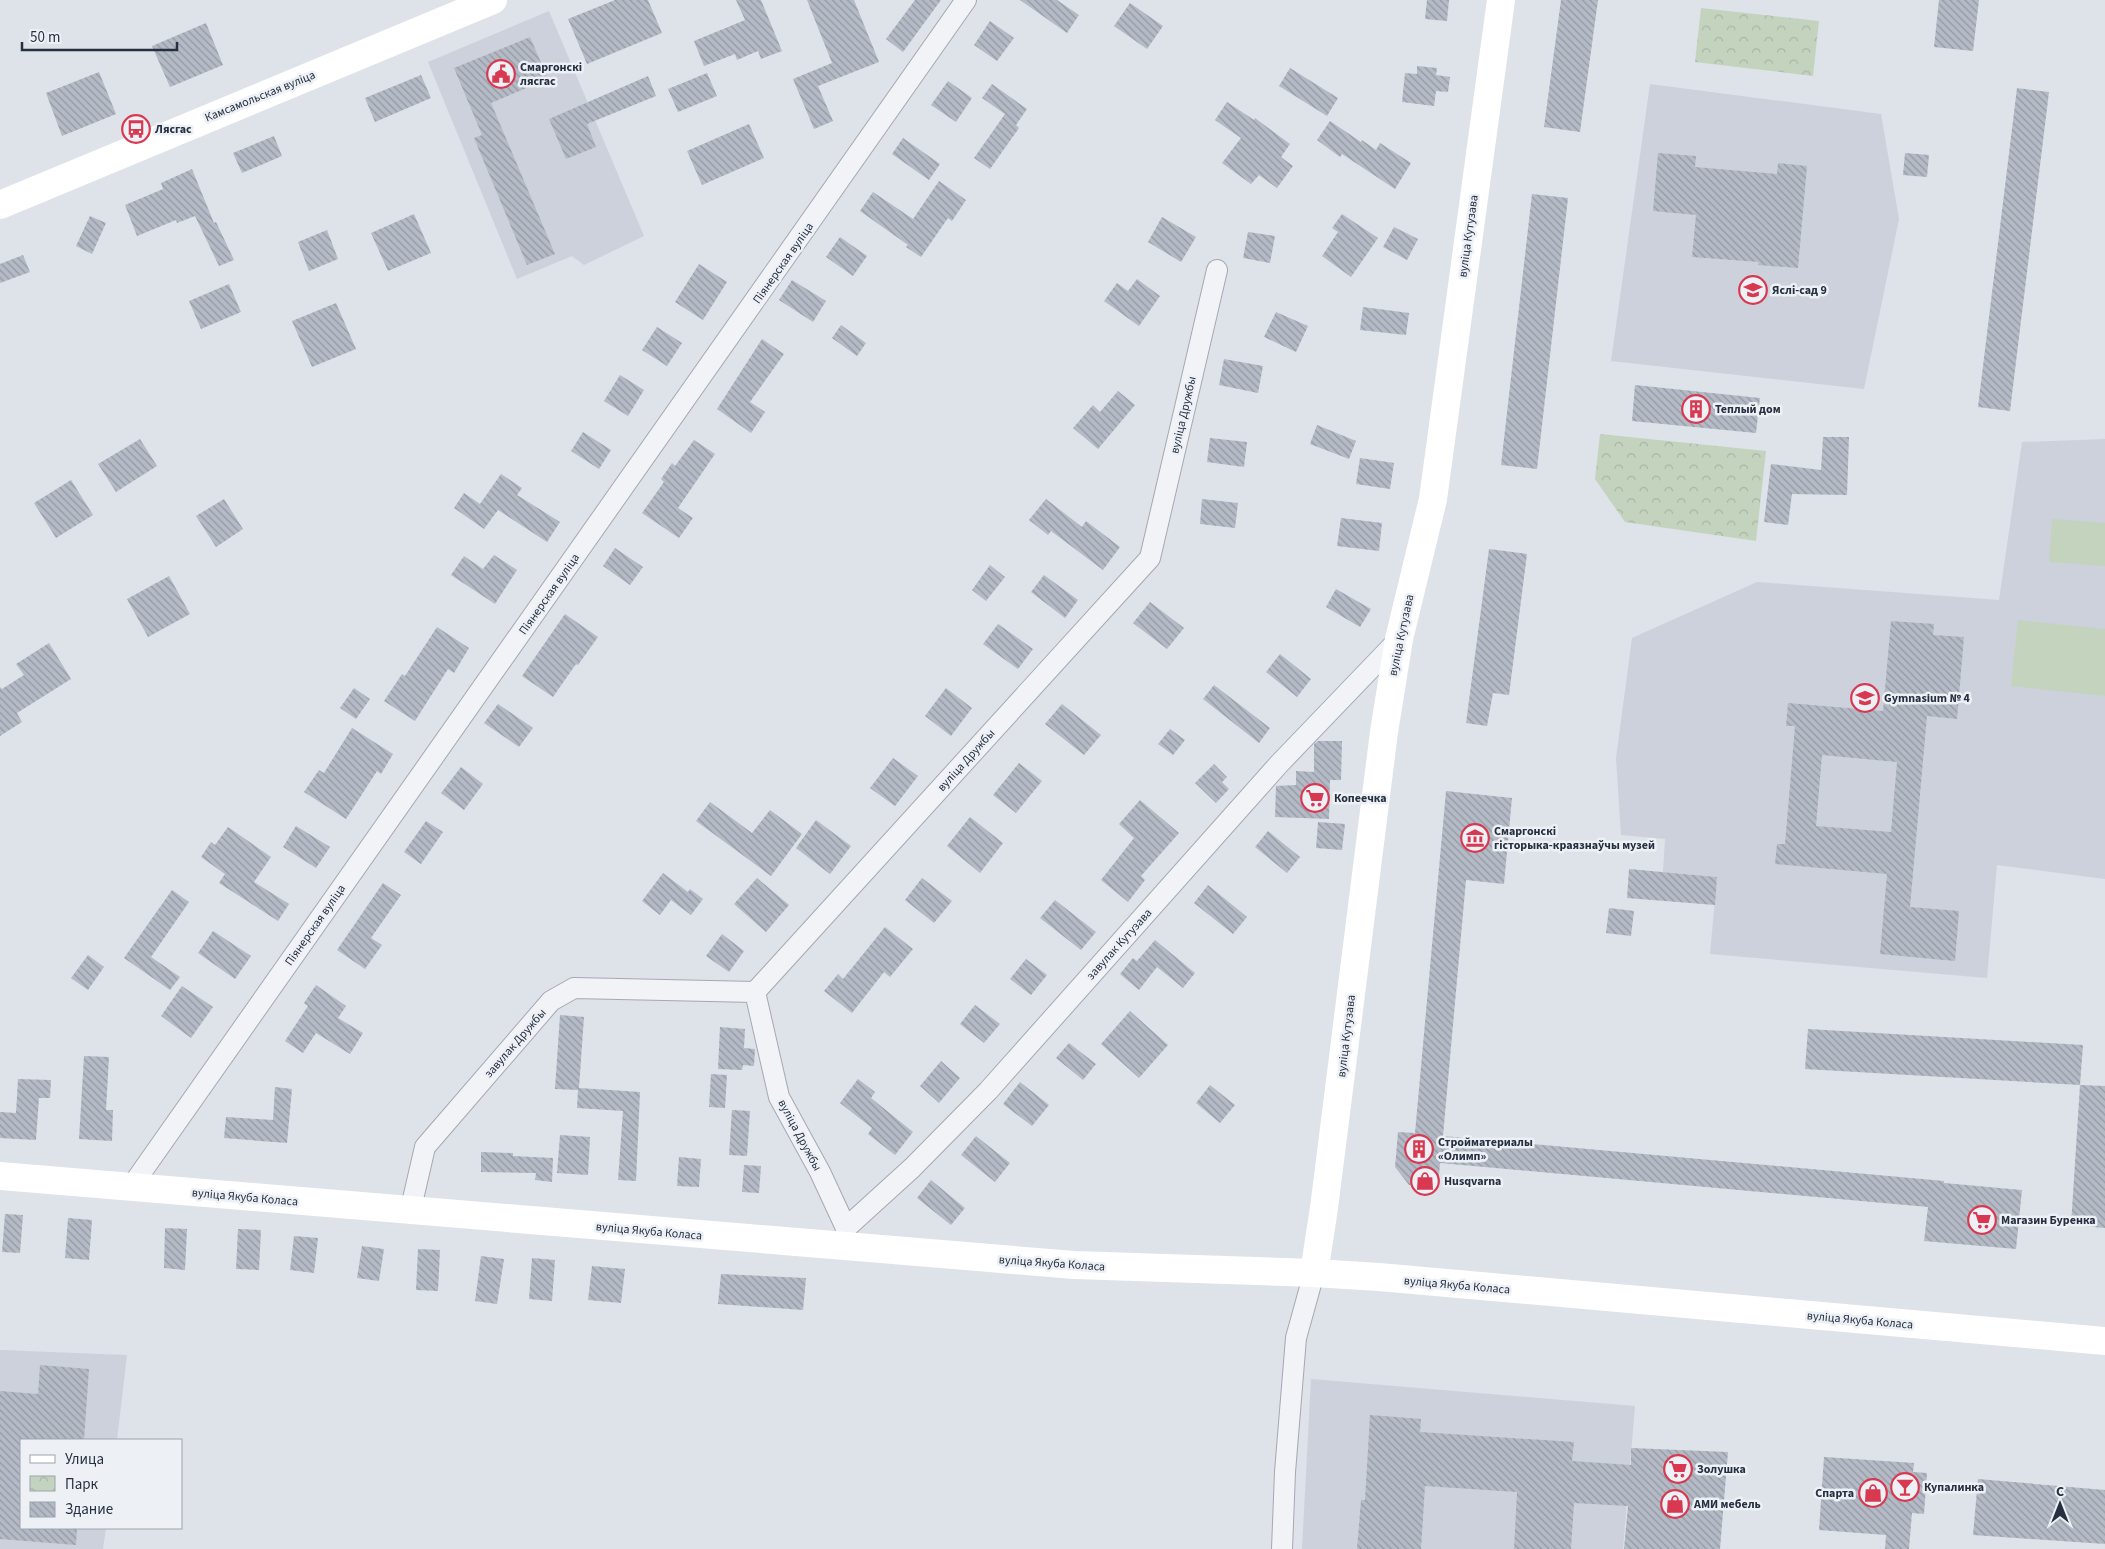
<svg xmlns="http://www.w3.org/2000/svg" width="2105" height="1549" viewBox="0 0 2105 1549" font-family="'Source Sans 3',sans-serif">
<defs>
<pattern id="park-crowns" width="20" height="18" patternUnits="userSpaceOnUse" patternTransform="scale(1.25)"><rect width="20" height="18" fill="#c4d3be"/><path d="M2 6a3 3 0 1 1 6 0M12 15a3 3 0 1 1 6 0" fill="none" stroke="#a8b5a4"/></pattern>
<pattern id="building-back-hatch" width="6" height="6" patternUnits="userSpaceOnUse" patternTransform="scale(1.25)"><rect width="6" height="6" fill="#b5bbc6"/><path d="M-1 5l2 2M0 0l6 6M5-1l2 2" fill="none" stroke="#9398a2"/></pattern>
</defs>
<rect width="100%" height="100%" fill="#dee2e9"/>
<path fill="#ccd1db" d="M549 11 644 236 584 265 572 256 517 279 428 62Z
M1650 84 1881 114 1899 219 1864 389 1611 361Z
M2105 439V879L1997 865 1987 978 1710 954 1717 877 1663 872 1665 839 1621 835 1616 758 1632 638 1757 582 1999 600 2022 442Z
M0 1350 127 1355 117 1440H21V1528H106L103 1549H0Z
M1311 1379 1635 1406 1623 1549H1302Z"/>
<path fill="url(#park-crowns)" d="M1701 8 1819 21 1813 76 1695 62Z
M1600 434 1766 451 1756 541 1625 522 1595 479Z"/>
<path fill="#c4d3be" d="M2052 519 2105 523V566L2049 562Z
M2018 620 2105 629V696L2011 686Z"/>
<path fill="url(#building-back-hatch)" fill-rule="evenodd" d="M615 0H648L662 33 587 64 568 19Z
M736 0H761L782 51 761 59 758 51 737 60 735 54 704 66 694 41 745 20Z
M807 0H854L879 62 818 86 833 121 814 129 793 79 832 63Z
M915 0H941L903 52 886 39Z
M1020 0H1057L1079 15 1067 33Z
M1427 0H1449L1447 21 1425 19Z
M1561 0H1598L1580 132 1544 127Z
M1939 0H1979L1973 51 1934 47Z
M1130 3 1163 26 1147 49 1114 26Z
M990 21 1014 38 997 61 974 45Z
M206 23 223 65 170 87 152 46Z
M530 37 548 79 491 103 555 254 527 265 474 138 482 135 454 68Z
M1417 66 1437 68 1436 75 1450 77 1448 92 1436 91 1434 106 1402 102 1405 73 1417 74Z
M1290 68 1338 98 1327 116 1279 86Z
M99 72 116 114 62 136 46 93Z
M707 73 717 96 678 112 668 89Z
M421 75 431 98 375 122 365 98Z
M648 76 656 96 587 124 596 147 566 159 549 119Z
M948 81 972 98 956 122 931 105Z
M992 84 1027 109 1016 125 1019 128 990 169 974 158 1005 114 982 98Z
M2017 88 2049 92 2010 411 1978 407Z
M1227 102 1254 120 1255 118 1290 144 1281 157 1293 166 1277 188 1259 175 1251 184 1222 163 1241 138 1215 120Z
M1330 121 1361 142 1362 140 1376 150 1380 143 1411 163 1395 189 1342 154 1340 157 1317 140Z
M749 124 764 158 702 185 687 151Z
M274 136 282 156 242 173 233 153Z
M903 138 940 164 929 180 892 154Z
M1658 153 1696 156 1695 167 1777 174 1778 163 1807 166 1798 268 1758 265 1759 262 1692 257 1696 215 1653 211Z
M1905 153 1929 155 1927 177 1903 175Z
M192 169 214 223 216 222 234 260 219 266 195 216 177 223 176 220 137 236 125 205 163 189 161 183Z
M939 181 966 200 952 221 948 218 921 257 906 247 908 245 860 211 873 192 913 219Z
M1532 194 1568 198 1537 469 1501 465Z
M414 214 431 253 388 271 371 233Z
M1342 214 1378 238 1351 277 1322 256 1338 232 1332 228Z
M90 216 106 223 92 254 76 246Z
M1162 217 1196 237 1181 262 1148 242Z
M1394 227 1418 239 1407 260 1383 247Z
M327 230 338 259 309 271 298 242Z
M1248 232 1275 236 1270 263 1243 258Z
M840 237 867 256 853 276 826 257Z
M23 255 30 272 0 283V264Z
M699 264 727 282 703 320 675 302Z
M1137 279 1160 296 1139 326 1104 301 1117 283 1128 291Z
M792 280 826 301 813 322 779 300Z
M229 284 241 312 201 329 189 301Z
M336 303 356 349 312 367 292 321Z
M1363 307 1409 313 1406 335 1360 330Z
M1276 312 1308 326 1296 352 1264 337Z
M841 325 866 343 857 356 832 338Z
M657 327 682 343 667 366 642 350Z
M762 339 784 354 750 402 765 412 751 433 717 409Z
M1224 359 1263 366 1258 393 1219 385Z
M620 375 644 390 628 416 604 401Z
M1635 385 1760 398 1756 433 1632 421Z
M1118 391 1135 405 1098 449 1073 428 1093 405 1100 412Z
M1317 425 1356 441 1349 459 1310 444Z
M583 432 611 450 599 469 571 451Z
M1823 437H1849L1847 495 1792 494 1788 525 1764 522 1771 464 1821 470Z
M1210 438 1247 442 1244 467 1207 462Z
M140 439 157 466 116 492 98 464Z
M694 440 715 454 678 508 693 518 679 538 642 513 664 482 661 479 672 463 675 466Z
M1360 458 1394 463 1390 489 1356 484Z
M501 474 522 488 517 495 560 522 547 542 498 510 484 529 454 508 464 493 480 504Z
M71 480 93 515 56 538 34 503Z
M224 499 243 529 216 547 196 516Z
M1046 499 1082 527 1086 521 1120 547 1103 570 1051 531 1048 535 1029 520Z
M1202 499 1238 503 1235 528 1200 524Z
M1341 518 1382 523 1379 551 1337 546Z
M615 548 643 567 630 585 603 566Z
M1489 549 1527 554 1509 695 1493 693 1487 726 1466 723Z
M494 555 517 570 495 604 451 575 464 556 483 569Z
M990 565 1005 577 986 601 972 590Z
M1044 575 1078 600 1065 618 1031 592Z
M169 576 190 614 148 637 127 599Z
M1336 589 1371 609 1360 627 1326 607Z
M1150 602 1184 628 1167 649 1133 623Z
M565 614 598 637 578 665 576 664 553 697 522 676Z
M1891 621 1934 624 1933 635 1964 637 1957 719 1927 716 1910 907 1959 911 1955 961 1880 954 1887 874 1775 864 1777 844H1785L1795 726H1786L1788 703 1883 711ZM1822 755 1897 762 1891 832 1816 826Z
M998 624 1033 649 1018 669 983 644Z
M437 627 469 648 454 673 448 669 415 721 384 701 402 674 405 676Z
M49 643 71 679 17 713 22 722 0 736V687L2 689 24 675 16 664Z
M1280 654 1311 679 1297 697 1266 672Z
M1214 685 1270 728 1259 743 1203 699Z
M354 688 370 699 356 719 340 708Z
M946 688 972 708 951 736 925 716Z
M498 704 533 728 519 747 484 723Z
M1062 704 1101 735 1084 755 1045 724Z
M352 728 393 754 381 774 377 771 346 819 304 792 319 770 324 773Z
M1170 729 1185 740 1173 755 1158 744Z
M1318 741H1342L1341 780H1330L1329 819 1275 817 1276 786 1296 785V771L1314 772V744Z
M893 758 918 776 895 806 870 788Z
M1019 763 1042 781 1016 813 993 795Z
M1214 764 1227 777 1222 782 1229 789 1216 803 1195 783Z
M461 767 483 784 464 810 441 793Z
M1446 791 1512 798 1504 884 1466 880 1443 1136 1944 1181V1183L2022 1190 2016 1249 1924 1241 1928 1207 1440 1163 1438 1187 1409 1185 1395 1167 1398 1132 1415 1133Z
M1140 800 1179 833 1141 876 1145 880 1128 902 1101 880 1134 838 1119 824Z
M710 802 752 833 770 810 802 834 771 876 696 821Z
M970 817 1003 843 980 873 947 846Z
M816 820 851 846 830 874 796 848Z
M426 821 443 832 421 864 404 852Z
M1318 822 1345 824 1342 850 1316 848Z
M296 826 330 847 316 868 283 847Z
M228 827 271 857 254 882 289 904 278 921 219 883 225 874 201 857 211 842 215 845Z
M1268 831 1300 857 1287 873 1255 847Z
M1629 869 1717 877 1715 905 1627 898Z
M663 873 688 892 690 889 703 899 691 915 671 900 660 915 642 901Z
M757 878 789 905 766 932 734 904Z
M922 878 952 901 934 923 905 900Z
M383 883 401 895 371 938 382 945 365 969 337 950Z
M1208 885 1247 917 1233 934 1194 903Z
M172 890 189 902 151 957 180 977 170 990 124 958Z
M1055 900 1096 932 1081 950 1040 918Z
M1609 908 1634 911 1631 936 1606 933Z
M885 927 913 949 890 977 884 972 852 1013 824 991 838 974 843 979Z
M213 931 251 956 235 979 198 953Z
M722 934 744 951 729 972 706 956Z
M1155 940 1195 973 1183 988 1157 967 1139 990 1120 974 1133 958 1137 961Z
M88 955 104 967 88 990 71 978Z
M1026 959 1047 975 1031 995 1010 979Z
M316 985 346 1006 338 1018 363 1033 350 1054 316 1033 303 1053 285 1041 308 1006 304 1003Z
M182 986 213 1007 191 1038 161 1016Z
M975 1005 1000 1024 984 1043 960 1024Z
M1130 1011 1168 1045 1139 1078 1101 1044Z
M560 1015 584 1017 579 1088 640 1092 636 1181 618 1180 623 1111 577 1108 578 1090 555 1089Z
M720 1027 745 1029 744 1048 755 1049 754 1066 743 1065 742 1070 718 1069Z
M1808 1029 2083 1045 2080 1085 1805 1069Z
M1069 1043 1096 1064 1083 1080 1056 1058Z
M84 1056 109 1057 106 1110H113L112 1141 79 1139Z
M941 1061 960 1078 939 1103 920 1086Z
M711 1074 727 1075 725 1108 709 1107Z
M18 1079 51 1080 50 1098H39L36 1140 0 1138V1112L16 1113Z
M858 1079 875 1092 871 1098 913 1132 895 1155 868 1134 872 1128 840 1103Z
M1020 1082 1049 1105 1032 1126 1003 1104Z
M1210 1085 1235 1105 1220 1123 1196 1103Z
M2080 1085 2105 1086V1228L2071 1225Z
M275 1087 292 1089 287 1143 224 1138 226 1117 273 1120Z
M732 1110 750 1111 747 1156 729 1155Z
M560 1135 590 1137 588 1175 557 1173Z
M976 1136 1010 1163 995 1182 961 1155Z
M481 1152 513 1153V1156L553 1158 552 1182 535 1180 536 1173 481 1172Z
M679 1157 701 1159 699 1187 677 1186Z
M744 1165 761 1166 759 1193 742 1192Z
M931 1180 965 1208 951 1225 917 1198Z
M5 1214 23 1215 20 1253 2 1252Z
M68 1218 92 1220 89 1260 65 1258Z
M165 1228 187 1229 185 1270 164 1268Z
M238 1229 261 1230 259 1270 236 1269Z
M294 1236 318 1238 314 1273 290 1270Z
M362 1246 384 1249 379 1281 357 1278Z
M418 1249 440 1250 438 1291 416 1290Z
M481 1256 504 1259 497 1304 475 1301Z
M532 1258 555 1260 552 1301 529 1299Z
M592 1266 625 1269 621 1303 588 1300Z
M721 1274 806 1278 803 1310 718 1304Z
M40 1365 89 1369 84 1440H21V1528H77L76 1545 0 1539V1391L38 1394Z
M1370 1415 1421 1419 1420 1432 1574 1442 1572 1461 1631 1465V1448L1728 1452 1720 1549H1624L1628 1506 1574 1503 1571 1549H1514L1517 1492 1425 1486 1421 1549H1357L1361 1500H1365Z
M1824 1457 1914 1463 1913 1472 1927 1473 1924 1514 1912 1513 1909 1549H1885L1886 1535 1819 1530Z
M1978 1479 2105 1490V1544L1973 1535Z"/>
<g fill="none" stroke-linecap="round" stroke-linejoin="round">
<defs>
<path id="minor" d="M131 1187 966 0
M410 1212 425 1147 551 1001 574 988 755 992
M846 1228 820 1172 779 1097 755 992 1150 558 1217 270
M845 1241 846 1228 912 1168 988 1091 1279 764 1399 639
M1282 1549 1285 1472 1296 1338 1314 1273"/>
</defs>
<use href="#minor" stroke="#a3a9b3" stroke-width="22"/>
<use href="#minor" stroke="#f1f3f7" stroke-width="20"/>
<path stroke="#fff" stroke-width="28" d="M0 205 493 0
M0 1176 1074 1265 1314 1273 1379 1277 2105 1341
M1314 1273 1324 1208 1384 732 1399 639 1433 499 1501 0"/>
</g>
<defs>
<symbol id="civic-ring" viewBox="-11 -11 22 22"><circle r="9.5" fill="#edf1f6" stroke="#d83850" stroke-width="1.5"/><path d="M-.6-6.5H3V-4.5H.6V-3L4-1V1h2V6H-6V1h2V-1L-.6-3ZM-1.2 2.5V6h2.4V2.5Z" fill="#d83850"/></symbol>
<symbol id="bus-ring" viewBox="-11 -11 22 22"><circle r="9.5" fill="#edf1f6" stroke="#d83850" stroke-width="1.5"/><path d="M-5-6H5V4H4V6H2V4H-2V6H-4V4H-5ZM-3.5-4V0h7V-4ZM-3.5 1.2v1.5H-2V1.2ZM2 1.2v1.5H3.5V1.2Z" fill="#d83850"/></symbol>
<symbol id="school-ring" viewBox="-11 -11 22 22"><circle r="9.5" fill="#edf1f6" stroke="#d83850" stroke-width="1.5"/><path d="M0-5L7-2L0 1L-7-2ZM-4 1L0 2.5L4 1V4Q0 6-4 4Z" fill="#d83850"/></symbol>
<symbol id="building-ring" viewBox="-11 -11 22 22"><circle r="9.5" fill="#edf1f6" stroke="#d83850" stroke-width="1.5"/><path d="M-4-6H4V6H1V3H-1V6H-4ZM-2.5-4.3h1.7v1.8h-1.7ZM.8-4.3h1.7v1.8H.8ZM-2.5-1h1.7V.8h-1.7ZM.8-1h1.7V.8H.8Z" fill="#d83850"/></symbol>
<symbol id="supermarket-ring" viewBox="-11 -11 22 22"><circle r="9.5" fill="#edf1f6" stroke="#d83850" stroke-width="1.5"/><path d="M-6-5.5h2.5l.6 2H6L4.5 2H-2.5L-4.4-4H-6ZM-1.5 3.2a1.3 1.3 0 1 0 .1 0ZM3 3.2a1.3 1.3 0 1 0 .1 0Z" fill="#d83850"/></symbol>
<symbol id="museum-ring" viewBox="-11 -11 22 22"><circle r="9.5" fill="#edf1f6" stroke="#d83850" stroke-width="1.5"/><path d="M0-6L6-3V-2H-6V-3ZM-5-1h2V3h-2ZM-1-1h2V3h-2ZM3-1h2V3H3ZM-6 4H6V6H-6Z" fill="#d83850"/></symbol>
<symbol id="shop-ring" viewBox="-11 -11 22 22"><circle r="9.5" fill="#edf1f6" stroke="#d83850" stroke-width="1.5"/><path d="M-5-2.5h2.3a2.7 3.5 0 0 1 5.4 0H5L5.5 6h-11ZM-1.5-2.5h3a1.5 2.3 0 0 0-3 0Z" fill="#d83850"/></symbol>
<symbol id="bar-ring" viewBox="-11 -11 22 22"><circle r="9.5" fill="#edf1f6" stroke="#d83850" stroke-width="1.5"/><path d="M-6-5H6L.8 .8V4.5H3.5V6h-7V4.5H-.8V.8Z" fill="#d83850"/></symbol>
</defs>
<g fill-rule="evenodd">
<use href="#civic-ring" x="485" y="58" width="32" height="32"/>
<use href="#bus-ring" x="120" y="113" width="32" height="32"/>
<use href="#school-ring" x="1737" y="274" width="32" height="32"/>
<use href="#building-ring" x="1680" y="393" width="32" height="32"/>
<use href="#school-ring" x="1849" y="682" width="32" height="32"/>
<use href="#supermarket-ring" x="1299" y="782" width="32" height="32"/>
<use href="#museum-ring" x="1459" y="822" width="32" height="32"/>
<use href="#building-ring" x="1403" y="1133" width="32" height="32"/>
<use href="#shop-ring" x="1409" y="1165" width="32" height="32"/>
<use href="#supermarket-ring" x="1966" y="1204" width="32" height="32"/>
<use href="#supermarket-ring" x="1662" y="1453" width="32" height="32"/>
<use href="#bar-ring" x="1889" y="1471" width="32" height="32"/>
<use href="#shop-ring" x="1857" y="1477" width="32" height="32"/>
<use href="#shop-ring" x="1659" y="1488" width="32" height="32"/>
</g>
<g text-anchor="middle" stroke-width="5" stroke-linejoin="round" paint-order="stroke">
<g font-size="12" font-weight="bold" fill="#263041" stroke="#edf1f6" text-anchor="start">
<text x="520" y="71">Смаргонскі<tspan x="520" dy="14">лясгас</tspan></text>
<text x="155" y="133">Лясгас</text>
<text x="1772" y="294">Яслі-сад 9</text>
<text x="1715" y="413">Теплый дом</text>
<text x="1884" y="702">Gymnasium № 4</text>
<text x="1334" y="802">Копеечка</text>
<text x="1494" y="835">Смаргонскі<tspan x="1494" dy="14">гісторыка-краязнаўчы музей</tspan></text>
<text x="1438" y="1146">Стройматериалы<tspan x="1438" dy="14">«Олимп»</tspan></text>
<text x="1444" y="1185">Husqvarna</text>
<text x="2001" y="1224">Магазин Буренка</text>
<text x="1697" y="1473">Золушка</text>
<text x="1924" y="1491">Купалинка</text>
<text x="1854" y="1497" text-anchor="end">Спарта</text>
<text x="1694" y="1508">АМИ мебель</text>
</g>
<g font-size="12" fill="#263041" stroke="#edf1f6">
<text transform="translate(260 96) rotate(-22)" y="4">Камсамольская вуліца</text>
<text transform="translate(1468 236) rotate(-82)" y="4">вуліца Кутузава</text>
<text transform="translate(783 263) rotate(-55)" y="4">Піянерская вуліца</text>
<text transform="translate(1183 415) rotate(-77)" y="4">вуліца Дружбы</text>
<text transform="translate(549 594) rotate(-55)" y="4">Піянерская вуліца</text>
<text transform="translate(1401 635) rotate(-78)" y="4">вуліца Кутузава</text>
<text transform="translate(966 760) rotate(-48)" y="4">вуліца Дружбы</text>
<text transform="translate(315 925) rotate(-55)" y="4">Піянерская вуліца</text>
<text transform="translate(1119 944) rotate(-48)" y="4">завулак Кутузава</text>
<text transform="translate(1346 1036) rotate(-83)" y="4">вуліца Кутузава</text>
<text transform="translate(515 1043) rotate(-49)" y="4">завулак Дружбы</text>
<text transform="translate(800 1135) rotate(62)" y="4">вуліца Дружбы</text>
<text transform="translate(245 1197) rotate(5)" y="4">вуліца Якуба Коласа</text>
<text transform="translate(649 1231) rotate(5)" y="4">вуліца Якуба Коласа</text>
<text transform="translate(1052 1263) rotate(4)" y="4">вуліца Якуба Коласа</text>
<text transform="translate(1457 1285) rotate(5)" y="4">вуліца Якуба Коласа</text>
<text transform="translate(1860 1320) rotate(5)" y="4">вуліца Якуба Коласа</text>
</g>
</g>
<rect x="20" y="1439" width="162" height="90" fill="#edf1f6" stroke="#9da4ae"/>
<rect x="30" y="1455" width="25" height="8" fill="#ffffff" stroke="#9da4ae"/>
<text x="65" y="1464" font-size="15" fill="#263041">Улица</text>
<rect x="30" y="1476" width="25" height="15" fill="url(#park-crowns)" stroke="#9da4ae"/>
<text x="65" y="1489" font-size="15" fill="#263041">Парк</text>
<rect x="30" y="1502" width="25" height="15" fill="url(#building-back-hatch)" stroke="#9da4ae"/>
<text x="65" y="1514" font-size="15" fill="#263041">Здание</text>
<g transform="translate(2060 1504)" stroke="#edf1f6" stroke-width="4" paint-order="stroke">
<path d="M0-4L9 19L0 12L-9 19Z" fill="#263041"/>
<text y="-8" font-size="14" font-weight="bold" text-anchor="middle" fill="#263041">С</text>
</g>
<path d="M22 42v8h155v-8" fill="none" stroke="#263041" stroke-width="2.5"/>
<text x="30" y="42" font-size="15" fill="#263041" stroke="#edf1f6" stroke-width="4" paint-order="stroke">50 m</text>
</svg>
